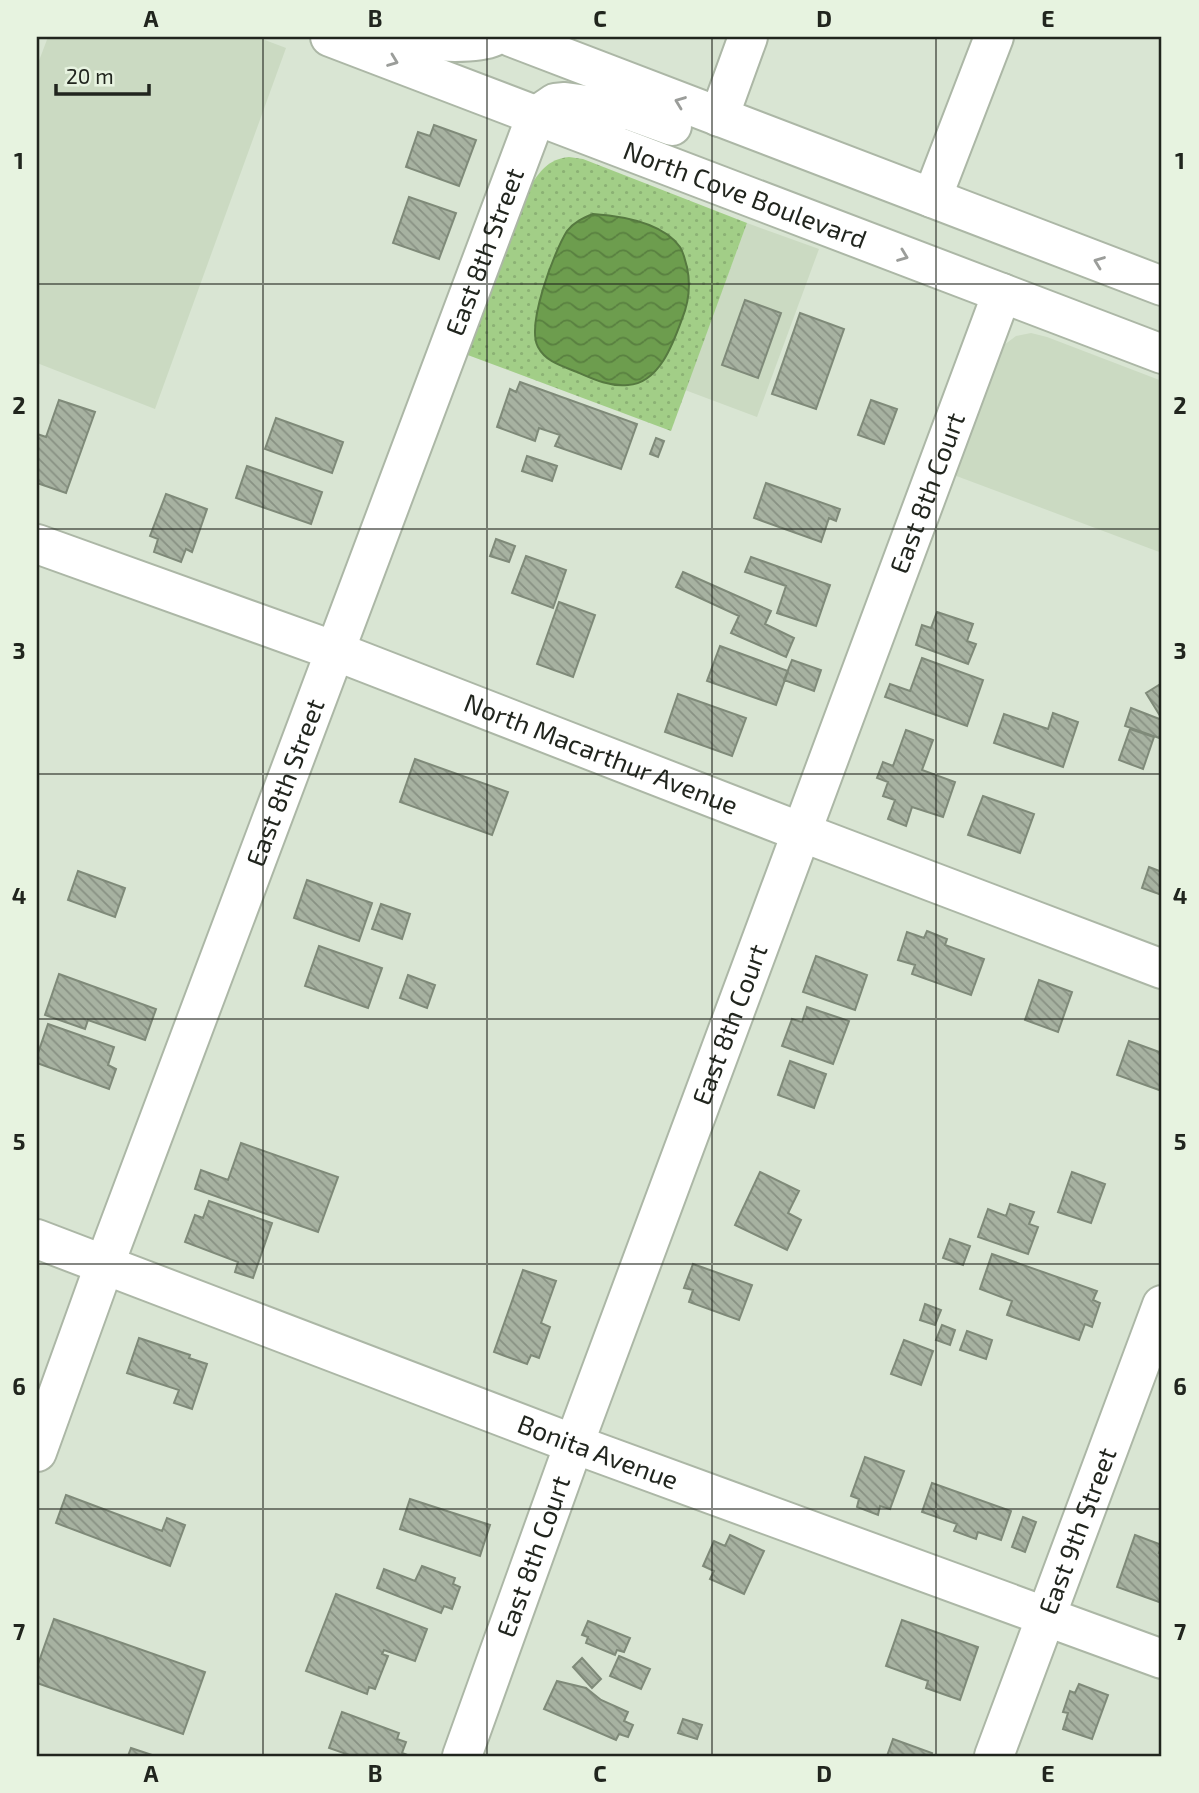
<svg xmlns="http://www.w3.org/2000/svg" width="1199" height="1793" viewBox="0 0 1199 1793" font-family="'Exo 2',sans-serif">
<defs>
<pattern id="grass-dots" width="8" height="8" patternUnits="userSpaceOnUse" patternTransform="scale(1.75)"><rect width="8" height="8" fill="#a2ce87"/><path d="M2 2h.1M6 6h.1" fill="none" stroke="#8bb174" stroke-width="1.8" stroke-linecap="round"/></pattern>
<pattern id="water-waves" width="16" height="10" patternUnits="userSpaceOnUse" patternTransform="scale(1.75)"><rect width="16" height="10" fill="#6d9d4e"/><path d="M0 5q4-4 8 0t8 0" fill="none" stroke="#598040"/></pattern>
<pattern id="building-back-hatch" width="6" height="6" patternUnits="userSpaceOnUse" patternTransform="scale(1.75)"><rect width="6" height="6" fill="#a7b2a1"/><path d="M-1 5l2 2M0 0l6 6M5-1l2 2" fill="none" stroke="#889183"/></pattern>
</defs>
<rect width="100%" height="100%" fill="#d9e5d3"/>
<path fill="#cbdac2" d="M48 37H257L286 48 155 409 37 363V66Z
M747 223 819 249 757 417 685 390Z
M1031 333 1047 337 1162 381V553L951 474 1000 351 1004 345 1016 336Z"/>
<path fill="url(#grass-dots)" d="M569 157 583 159 747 223 671 431 465 354 529 188C540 171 548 159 569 157Z"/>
<path fill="url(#water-waves)" stroke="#567940" stroke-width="2" d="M593 214C622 216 662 222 680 247 684 253 685 261 687 267 691 286 689 302 682 319 673 344 659 383 628 385 610 387 593 379 577 372 562 366 546 362 538 347 526 325 554 252 567 231 574 222 583 218 593 214Z"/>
<path fill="url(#building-back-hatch)" stroke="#7f8a79" stroke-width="2" d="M434 125 476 140 459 186 406 167 418 132 430 136Z
M409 197 456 213 439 259 393 243Z
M745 300 781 313 758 378 722 365Z
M800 313 844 329 816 409 772 394Z
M520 382 637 424 621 469 555 446 560 435 539 428 535 441 497 427 510 389 516 392Z
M59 400 95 412 66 493 37 483V434L46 437Z
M871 400 897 409 884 444 858 435Z
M276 418 343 442 332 473 265 449Z
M656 438 664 441 658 457 650 454Z
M527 456 557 466 552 481 522 471Z
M247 466 322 492 311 524 236 498Z
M766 483 840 509 836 521 829 518 821 542 754 518Z
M166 494 207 509 192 552 186 549 181 562 154 552 158 539 150 536Z
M496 539 515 546 509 562 490 556Z
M526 556 566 570 553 608 512 593Z
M751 557 830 585 816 626 777 613 786 586 745 572Z
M683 572 771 611 765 624 794 638 786 657 731 633 739 616 676 587Z
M559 602 595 615 573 677 537 664Z
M937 612 973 624 967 641 976 644 968 664 916 645 922 625 931 628Z
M720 646 788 671 776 705 707 681Z
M922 658 983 680 967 726 885 697 890 684 910 691Z
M792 660 821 670 814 691 784 680Z
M1162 683V719L1146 693Z
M678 694 746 718 732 756 665 732Z
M1131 708 1162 720V729L1159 738 1125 726Z
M1053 713 1078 722 1063 767 994 743 1004 714 1048 729Z
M1130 729 1154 737 1143 769 1119 760Z
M906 730 933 740 922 770 955 782 943 817 912 807 906 826 888 819 895 800 883 796 888 782 877 778 883 762 893 766Z
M415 759 508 792 492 835 400 802Z
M983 796 1034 814 1020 853 968 835Z
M1149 867 1162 872V895L1142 888Z
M78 871 125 888 115 917 68 900Z
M307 880 372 903 359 941 294 918Z
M381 904 410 914 402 939 372 929Z
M927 931 947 939 945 945 984 959 971 995 912 974 915 965 898 960 907 932 924 938Z
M319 946 382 968 368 1008 305 986Z
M816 956 867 975 855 1010 803 992Z
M59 974 156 1009 145 1040 88 1020 85 1029 45 1015Z
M408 975 435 985 427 1008 400 998Z
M1039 980 1072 992 1058 1032 1025 1020Z
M807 1007 849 1021 833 1064 782 1046 792 1019 802 1022Z
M48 1024 114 1047 108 1065 116 1069 109 1089 37 1063V1056Z
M1129 1041 1162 1053V1091L1117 1075Z
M790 1061 826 1074 814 1108 778 1095Z
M241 1143 338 1177 318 1232 195 1189 201 1170 228 1180Z
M760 1172 799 1191 788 1213 801 1220 787 1250 735 1225Z
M1072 1172 1105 1184 1091 1223 1058 1212Z
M209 1201 272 1223 253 1278 235 1272 238 1262 185 1242 195 1215 203 1218Z
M1010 1204 1034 1212 1029 1224 1038 1227 1028 1254 978 1237 988 1209 1006 1216Z
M950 1239 970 1246 963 1265 943 1258Z
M992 1254 1097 1291 1093 1300 1100 1303 1092 1327 1085 1324 1079 1340 1007 1315 1012 1301 980 1289Z
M693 1264 752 1285 739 1320 689 1302 693 1290 684 1288Z
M523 1270 556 1281 541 1323 550 1327 539 1358 531 1355 527 1364 494 1352Z
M925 1304 941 1310 935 1325 920 1320Z
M942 1325 955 1330 950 1345 936 1340Z
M967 1331 992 1340 986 1359 960 1350Z
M139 1338 190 1355 189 1358 207 1364 192 1409 174 1403 179 1390 127 1373Z
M904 1340 933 1351 921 1385 891 1374Z
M865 1457 904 1471 890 1509 880 1506 878 1515 857 1507 859 1499 851 1496Z
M932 1483 1011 1511 1001 1540 978 1532 976 1539 954 1531 957 1524 922 1512Z
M66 1495 162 1531 167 1518 185 1525 170 1566 56 1523Z
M410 1499 490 1525 480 1556 400 1529Z
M1023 1517 1036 1522 1025 1552 1012 1547Z
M730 1535 764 1551 744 1594 710 1579 714 1571 703 1566 714 1541 725 1546Z
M1135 1535 1162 1545 1159 1553 1162 1554V1603L1117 1587Z
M422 1566 455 1578 453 1584 460 1587 452 1609 444 1606 441 1613 377 1588 384 1569 415 1581Z
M336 1594 427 1629 415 1661 384 1650 382 1654 388 1656 375 1689 369 1687 367 1694 306 1671Z
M54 1619 205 1672 183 1734 37 1683V1667Z
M902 1620 978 1647 960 1700 926 1688 928 1681 886 1666Z
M588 1621 630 1638 624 1652 617 1650 615 1655 586 1643 588 1637 582 1635Z
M619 1656 650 1669 641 1689 610 1676Z
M582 1658 601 1679 592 1688 573 1667Z
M557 1681 586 1688 601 1700 628 1712 624 1721 633 1725 628 1737 619 1734 616 1740 544 1709Z
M1079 1684 1108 1695 1092 1739 1063 1729 1068 1713 1063 1712 1070 1691 1075 1693Z
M342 1712 399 1733 397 1739 406 1742 402 1753 410 1756H352L329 1748Z
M683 1719 702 1725 697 1739 678 1733Z
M893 1739 932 1753 931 1756H887Z
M131 1748 155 1756H128Z"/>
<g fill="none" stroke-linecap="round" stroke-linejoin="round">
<defs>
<g id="minor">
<path d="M719 117 748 37"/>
<path d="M932 198 994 37"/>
<path id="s1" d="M37 544 335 651 801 832 1162 969"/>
<path id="s2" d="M37 1239 574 1444 1162 1659"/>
<path id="s3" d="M37 1452 104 1266 536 116"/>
<path id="s4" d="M462 1756 574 1444 1002 293"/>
<path id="s5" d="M994 1756 1162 1305"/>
</g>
<g id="major">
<path id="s6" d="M330 37 1162 354"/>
<path d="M402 37C423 42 475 45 493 37"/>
<path d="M511 37 1162 286"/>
<path d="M536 116 555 103 565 102 631 111 672 126"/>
</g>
</defs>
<use href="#minor" stroke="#acb7a6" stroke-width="42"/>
<use href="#major" stroke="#acb7a6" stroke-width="42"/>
<use href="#minor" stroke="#fff" stroke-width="38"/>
<use href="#major" stroke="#fff" stroke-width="38"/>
</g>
<defs><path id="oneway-chevron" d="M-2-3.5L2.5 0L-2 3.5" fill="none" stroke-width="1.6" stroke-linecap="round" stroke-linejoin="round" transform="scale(1.75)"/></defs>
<g stroke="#9b9d9a">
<use href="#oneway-chevron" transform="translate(393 61) rotate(21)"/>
<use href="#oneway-chevron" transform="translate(680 102) rotate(-159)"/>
<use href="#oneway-chevron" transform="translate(903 256) rotate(21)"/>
<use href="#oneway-chevron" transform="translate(1099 262) rotate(-159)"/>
</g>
<path fill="none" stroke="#21251e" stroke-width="2" stroke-opacity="0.55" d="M263 37V1756M487 37V1756M712 37V1756M936 37V1756M37 284H1162M37 529H1162M37 774H1162M37 1019H1162M37 1264H1162M37 1509H1162"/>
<g text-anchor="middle" stroke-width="6" stroke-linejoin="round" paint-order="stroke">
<g font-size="26" fill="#21251e" stroke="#e7f3e0">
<text dy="9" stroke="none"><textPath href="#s6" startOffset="444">North Cove Boulevard</textPath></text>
<text dy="9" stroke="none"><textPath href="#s3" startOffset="1281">East 8th Street</textPath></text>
<text dy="9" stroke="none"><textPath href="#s4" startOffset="1346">East 8th Court</textPath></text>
<text dy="9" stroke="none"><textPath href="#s1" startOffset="602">North Macarthur Avenue</textPath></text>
<text dy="9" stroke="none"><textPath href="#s3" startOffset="714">East 8th Street</textPath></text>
<text dy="9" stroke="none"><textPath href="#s4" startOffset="779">East 8th Court</textPath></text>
<text dy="9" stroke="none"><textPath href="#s2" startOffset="600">Bonita Avenue</textPath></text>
<text dy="9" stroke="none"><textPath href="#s5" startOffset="240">East 9th Street</textPath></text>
<text dy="9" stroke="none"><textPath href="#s4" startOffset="212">East 8th Court</textPath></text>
</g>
</g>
<rect width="1199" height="1793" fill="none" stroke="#e7f3e0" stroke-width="77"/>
<path d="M56 84v10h93v-10" fill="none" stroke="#21251e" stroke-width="3.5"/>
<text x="66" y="84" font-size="21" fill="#21251e" stroke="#e7f3e0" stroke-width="5" paint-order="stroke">20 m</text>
<rect x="38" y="38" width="1122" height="1717" fill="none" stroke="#21251e" stroke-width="2.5"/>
<g font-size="23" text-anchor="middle" font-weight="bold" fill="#21251e">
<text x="151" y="27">A</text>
<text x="375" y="27">B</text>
<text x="600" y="27">C</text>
<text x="824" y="27">D</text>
<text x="1048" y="27">E</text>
<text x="19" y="169">1</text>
<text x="1180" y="169">1</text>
<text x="19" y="414">2</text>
<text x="1180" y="414">2</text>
<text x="19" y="659">3</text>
<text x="1180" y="659">3</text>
<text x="19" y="904">4</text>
<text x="1180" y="904">4</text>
<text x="19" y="1150">5</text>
<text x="1180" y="1150">5</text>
<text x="19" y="1395">6</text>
<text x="1180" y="1395">6</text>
<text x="19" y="1640">7</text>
<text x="1180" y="1640">7</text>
<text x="151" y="1782">A</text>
<text x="375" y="1782">B</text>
<text x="600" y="1782">C</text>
<text x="824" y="1782">D</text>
<text x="1048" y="1782">E</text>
</g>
</svg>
